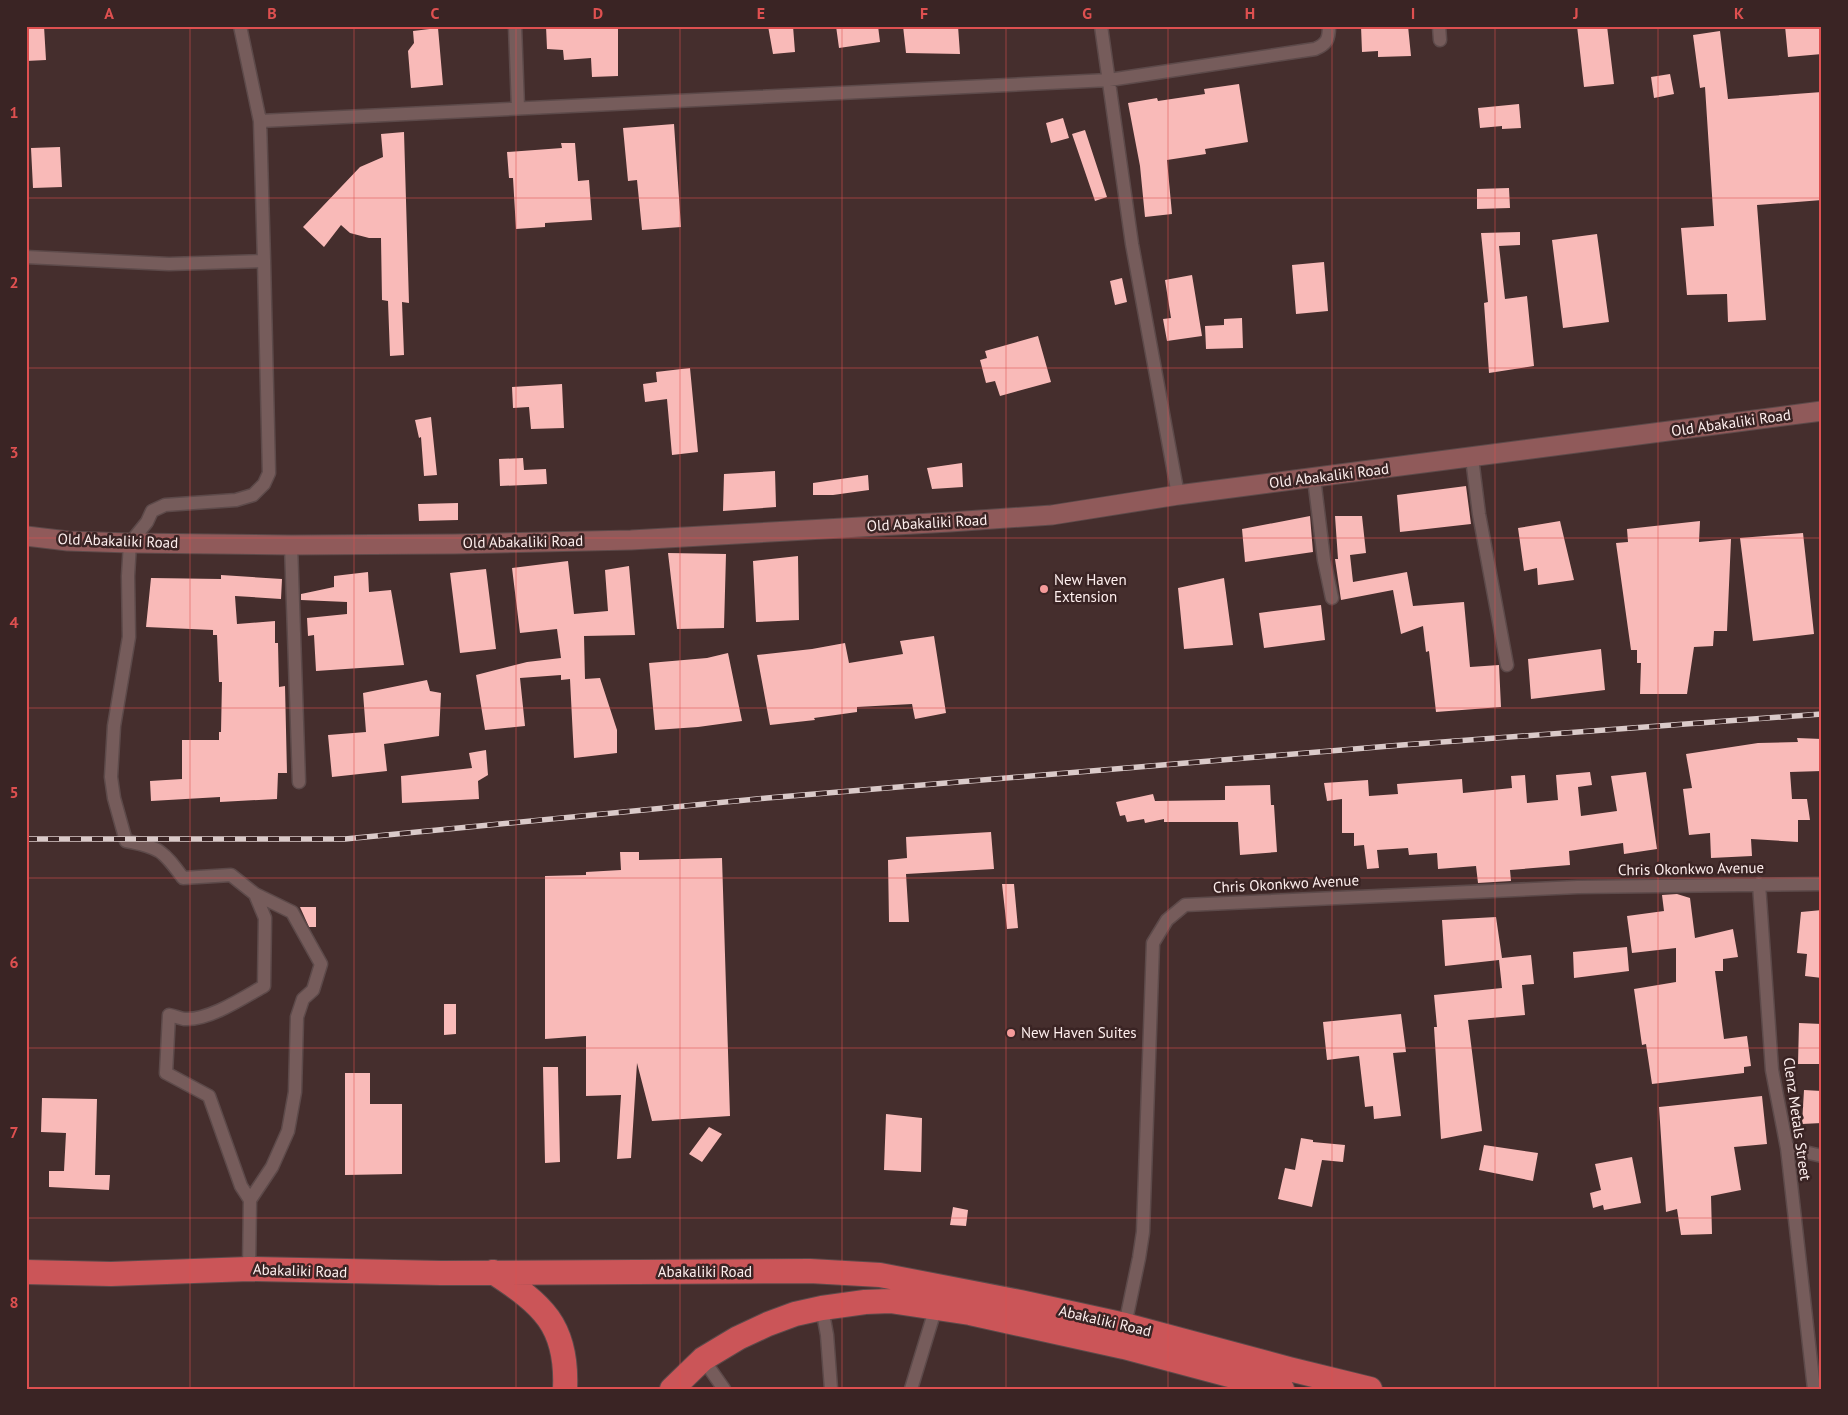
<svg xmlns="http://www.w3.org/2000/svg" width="1848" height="1415" viewBox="0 0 1848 1415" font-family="'PT Sans',sans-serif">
<rect width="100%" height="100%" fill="#452e2d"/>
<path fill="#f9bab8" d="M26 26H44L46 60 26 61Z
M546 26H618V76L592 77 591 58 564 60 563 50 547 49Z
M768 26H793L795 52 773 54Z
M836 26H878L880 42 839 48Z
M903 26H958L960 54 906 53Z
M1361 26H1408L1411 56 1378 57V51L1362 52Z
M1577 26H1607L1614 84 1584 87Z
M1785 26H1822V54L1788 57Z
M438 28 443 85 411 88 408 51 414 43 413 31Z
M1720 31 1728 99 1822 92V200L1757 205 1766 320 1728 322 1727 294 1687 295 1681 228 1714 226 1705 87 1700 88 1693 35Z
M1670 74 1674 94 1654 98 1651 77Z
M1239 84 1248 142 1205 149 1206 154 1167 160 1172 214 1145 217 1140 166 1128 103 1157 98 1158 101 1205 94 1204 89Z
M1519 104 1521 128 1502 129V126L1480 128 1478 108Z
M1063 118 1069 138 1051 143 1046 123Z
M674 124 681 227 642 230 637 180 628 181 623 128Z
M1085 130 1107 197 1095 201 1072 134Z
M404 132 409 303 402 302 404 355 390 356 388 301 382 300 381 238H369L350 233 341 225 324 247 303 227 360 167 383 157 381 134Z
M561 143H575L578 181 589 180 592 220 545 223V227L516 229 513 178H509L507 152 562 148Z
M60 147 62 187 33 188 31 148Z
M1509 188 1510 208 1477 209V189Z
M1520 232V245L1499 246 1505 299 1527 296 1534 366 1489 373 1484 303 1488 302 1481 233Z
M1597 234 1609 322 1563 328 1552 240Z
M1324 262 1328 311 1296 314 1292 265Z
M1192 275 1202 336 1167 341 1163 319 1171 318 1165 280Z
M1122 278 1127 302 1115 305 1110 281Z
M1242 318 1243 348 1206 349 1205 326 1224 325V319Z
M1038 336 1051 382 1000 396 995 381 986 383 980 360 987 358 985 351Z
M690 368 698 452 672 455 667 399 645 402 643 384 657 382 656 372Z
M562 384 564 428 531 429 529 407 513 408 512 387Z
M431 417 437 475 424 476 421 437 419 438 415 420Z
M523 458 524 470 546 469 547 484 500 486 499 459Z
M962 463 963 487 932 489 927 468Z
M775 471 776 507 723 511 724 474Z
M868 475 869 490 833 495H813V483Z
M1466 486 1471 524 1400 532 1397 495Z
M458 503V520L419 521 418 504Z
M1310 516 1313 552 1245 562 1242 529Z
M1335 516H1362L1366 553 1350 555 1353 582 1407 572 1413 606 1464 602 1470 667 1499 665 1501 707 1436 712 1429 651 1426 652 1423 626 1401 634 1393 590 1341 600 1335 559H1338Z
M1560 521 1574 580 1538 585 1537 568 1524 571 1518 528Z
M1700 521 1699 542 1731 539 1727 631H1714L1713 646 1694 647 1687 694H1640L1641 663H1637V650H1631L1616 543 1628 542 1627 529Z
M1803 533 1814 634 1753 641 1740 538Z
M668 553 726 554 724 628 677 629Z
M798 556 799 620 756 622 753 561Z
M568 561 574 614 608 611 605 570 629 566 635 635 584 636 585 679 600 678 617 730V753L574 758 570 679 561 680V675L520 678 525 726 485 730 476 675 527 662 561 658 557 629 520 633 512 568Z
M486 569 496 649 460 653 450 573Z
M368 572 369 592 391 590 404 665 316 671 314 635 308 636 307 618 347 614V602L301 600V594L334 587V576Z
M221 575 282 579 281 599 235 596 237 624 275 621V643H278L279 687 285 686 287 773H278L277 799 220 802V797L151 801 150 781 182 779V740H219V732H221L222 682H219L217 635H213V630L146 627 151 578 221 579Z
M1224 578 1233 645 1184 649 1178 588Z
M1321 605 1325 640 1264 648 1259 613Z
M934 636 946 713 915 719 912 704 857 707V712L814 718 815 720 770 725 757 655 812 649 845 643 849 663 903 654 900 641Z
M1601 649 1605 690 1531 699 1528 659Z
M728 653 742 721 698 727 655 730 649 663 707 658Z
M427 680 430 691 441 693 439 736 384 744 387 771 332 777 328 735 366 732 363 693Z
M1797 738 1822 739V771L1790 772 1792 799H1807L1810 820H1798V842L1751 839 1752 856 1711 858 1710 833 1689 835 1683 789 1692 788 1686 754 1758 743 1798 742Z
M486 750 488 775 478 781 479 799 402 803 401 776 472 768 469 753Z
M1590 772 1592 785 1578 787 1581 816 1617 811 1611 776 1646 772 1657 849 1624 854 1623 843 1569 851 1570 865 1510 870 1511 881 1478 883 1476 866 1438 869 1437 853 1409 855 1408 848 1377 850 1379 868 1367 869 1364 845 1354 846V833H1342V799L1327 801 1324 783 1368 780 1369 796 1398 794 1397 784 1462 779 1463 793 1512 788 1511 776 1525 775 1527 803 1558 800 1556 775Z
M1270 785 1271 805H1274L1277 852 1240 855 1238 822H1164V819L1145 823 1144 819 1127 822 1125 815 1120 816 1116 802 1153 794 1155 801 1225 800V786Z
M991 832 994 869 906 874 909 922H889L888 860 907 858 906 837Z
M620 852H639V860L722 858 730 1116 652 1121 637 1063 631 1158 617 1159 621 1095 586 1096V1036L545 1039V876L586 875V872L621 870Z
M1002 884H1014L1018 928 1007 929Z
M1677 894 1690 898 1695 938 1733 929 1738 957 1723 959V971H1715L1724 1039 1747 1036 1751 1066 1744 1067V1073L1652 1084 1646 1044 1642 1045 1634 989 1676 982V948L1632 953 1627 916 1664 911 1662 895Z
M300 907H316V927H309Z
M1822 910V978L1805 976 1807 954 1797 953 1801 912Z
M1496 917 1502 958 1531 955 1534 984 1522 985 1525 1015 1468 1020 1482 1131 1441 1139 1434 1027H1437L1434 995 1502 988 1499 960 1445 966 1442 920Z
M1627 947 1629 971 1574 978 1573 952Z
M444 1004H456V1034L444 1035Z
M1401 1014 1406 1052 1393 1053 1401 1116 1374 1119 1373 1106 1365 1107 1359 1056 1327 1060 1323 1022Z
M1799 1023 1822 1024V1064H1798Z
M543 1067H558L560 1162 545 1163Z
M345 1073H370V1104H402V1174L345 1175Z
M1804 1090 1822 1091V1123L1802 1124Z
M1762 1096 1767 1144 1734 1147 1741 1190 1711 1196 1712 1234 1681 1235 1677 1209 1666 1212 1659 1107Z
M42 1098 97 1099 95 1175H110L109 1190 49 1187V1171H64L66 1133 41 1132Z
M886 1114 922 1118 921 1172 884 1170Z
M709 1127 722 1134 702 1162 689 1154Z
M1301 1138 1313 1140V1142L1345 1145 1343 1162 1322 1160 1312 1207 1278 1199 1285 1168 1295 1170Z
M1484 1145 1538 1153 1533 1181 1479 1170Z
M1632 1157 1641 1203 1604 1210 1603 1205 1593 1208 1590 1193 1601 1190 1595 1164Z
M953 1207 968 1210 966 1226 950 1225Z"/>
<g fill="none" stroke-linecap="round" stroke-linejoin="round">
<defs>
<path id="street" d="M515 26 518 108
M1101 26 1132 244 1178 495
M1439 26 1440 40
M260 121 1109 80 1315 49C1327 44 1329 39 1329 26
M26 257 169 264 264 261 260 121 240 26
M1472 458 1479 514 1507 665
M1314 478 1324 560 1332 598
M291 545 299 782
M1759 884 1772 1070 1787 1148 1814 1389
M255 894 231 875 183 878C163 851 160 847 126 841L114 798 111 777 114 726 129 637 128 576 130 543 147 522 152 511 165 505 236 500 253 495 264 484 269 473 264 261
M1787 1148 1822 1156
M249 1269 250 1200 241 1186 209 1096 166 1073 169 1015C174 1016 179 1018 184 1019 208 1021 243 998 264 986L265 918 255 894 292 912 321 964 313 990 303 999 297 1017 295 1092 288 1131 272 1167 250 1200
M822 1308 827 1335 831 1389
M1125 1325 1139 1258 1143 1232 1153 943 1167 920 1185 905 1578 887 1822 884
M703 1359 724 1389
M911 1389 936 1307"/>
<path id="secondary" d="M26 536 68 541 130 543 291 545 455 544 631 540 950 522 1052 515 1178 495 1822 411"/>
<path id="highway" d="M26 1272 111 1274 249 1269 441 1273 810 1271 880 1275 1020 1302 1125 1325 1289 1369 1370 1389
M493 1272C542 1304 568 1325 565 1389
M672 1389 703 1359 738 1338 768 1324 795 1314 822 1308 865 1302 890 1301 970 1313 1124 1347 1282 1389"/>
</defs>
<use href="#street" stroke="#5d4a4a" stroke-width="15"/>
<use href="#secondary" stroke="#5d4a4a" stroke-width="21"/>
<use href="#highway" stroke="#5d4a4a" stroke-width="26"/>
<use href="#street" stroke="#765c5b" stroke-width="12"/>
<use href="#secondary" stroke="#905a5a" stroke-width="19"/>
<use href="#highway" stroke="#cb5558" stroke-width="24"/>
<defs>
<path id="rail" d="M26 839H345L767 798 1402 745 1822 714"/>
</defs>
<use href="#rail" stroke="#dacac9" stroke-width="5.5"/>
<use href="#rail" stroke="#3a2424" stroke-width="4" stroke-dasharray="11" stroke-linecap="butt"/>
</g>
<path fill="none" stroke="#de5050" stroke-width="1" stroke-opacity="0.55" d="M190 26V1389M354 26V1389M516 26V1389M680 26V1389M842 26V1389M1006 26V1389M1168 26V1389M1332 26V1389M1495 26V1389M1658 26V1389M26 198H1822M26 368H1822M26 538H1822M26 708H1822M26 878H1822M26 1048H1822M26 1218H1822"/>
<g fill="#f59b9a" stroke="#3a2424" stroke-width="2">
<circle cx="1044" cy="589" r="5"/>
<circle cx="1011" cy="1033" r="5"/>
</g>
<g text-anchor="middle" stroke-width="5" stroke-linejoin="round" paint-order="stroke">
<g font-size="15" fill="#feefee" stroke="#3a2424">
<text transform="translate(1731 423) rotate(-8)" y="5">Old Abakaliki Road</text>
<text transform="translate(1329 476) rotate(-7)" y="5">Old Abakaliki Road</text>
<text transform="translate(927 523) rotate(-3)" y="5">Old Abakaliki Road</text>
<text transform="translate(118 541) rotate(2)" y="5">Old Abakaliki Road</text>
<text transform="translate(523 542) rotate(-1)" y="5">Old Abakaliki Road</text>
<text transform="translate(1691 869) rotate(-1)" y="5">Chris Okonkwo Avenue</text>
<text transform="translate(1286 884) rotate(-3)" y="5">Chris Okonkwo Avenue</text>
<text transform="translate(1797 1119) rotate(82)" y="5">Clenz Metals Street</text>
<text transform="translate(300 1271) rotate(2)" y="5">Abakaliki Road</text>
<text x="705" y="1277">Abakaliki Road</text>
<text transform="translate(1105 1321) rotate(13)" y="5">Abakaliki Road</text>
</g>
<g font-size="15" fill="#feefee" stroke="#3a2424" text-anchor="start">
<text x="1054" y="585">New Haven<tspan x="1054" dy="17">Extension</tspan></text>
<text x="1021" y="1038">New Haven Suites</text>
</g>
</g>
<rect width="1848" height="1415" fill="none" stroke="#3a2424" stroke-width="55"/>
<rect x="28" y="28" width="1792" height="1360" fill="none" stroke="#de5050" stroke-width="2"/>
<g font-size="16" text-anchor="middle" font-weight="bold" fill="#de5050">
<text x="109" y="19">A</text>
<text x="272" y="19">B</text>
<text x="435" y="19">C</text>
<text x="598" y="19">D</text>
<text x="761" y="19">E</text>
<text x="924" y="19">F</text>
<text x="1087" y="19">G</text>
<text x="1250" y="19">H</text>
<text x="1413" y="19">I</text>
<text x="1576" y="19">J</text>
<text x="1739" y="19">K</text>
<text x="14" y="118">1</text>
<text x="14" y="288">2</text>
<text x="14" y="458">3</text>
<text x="14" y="628">4</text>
<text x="14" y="798">5</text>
<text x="14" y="968">6</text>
<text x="14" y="1138">7</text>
<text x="14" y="1308">8</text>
</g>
</svg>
